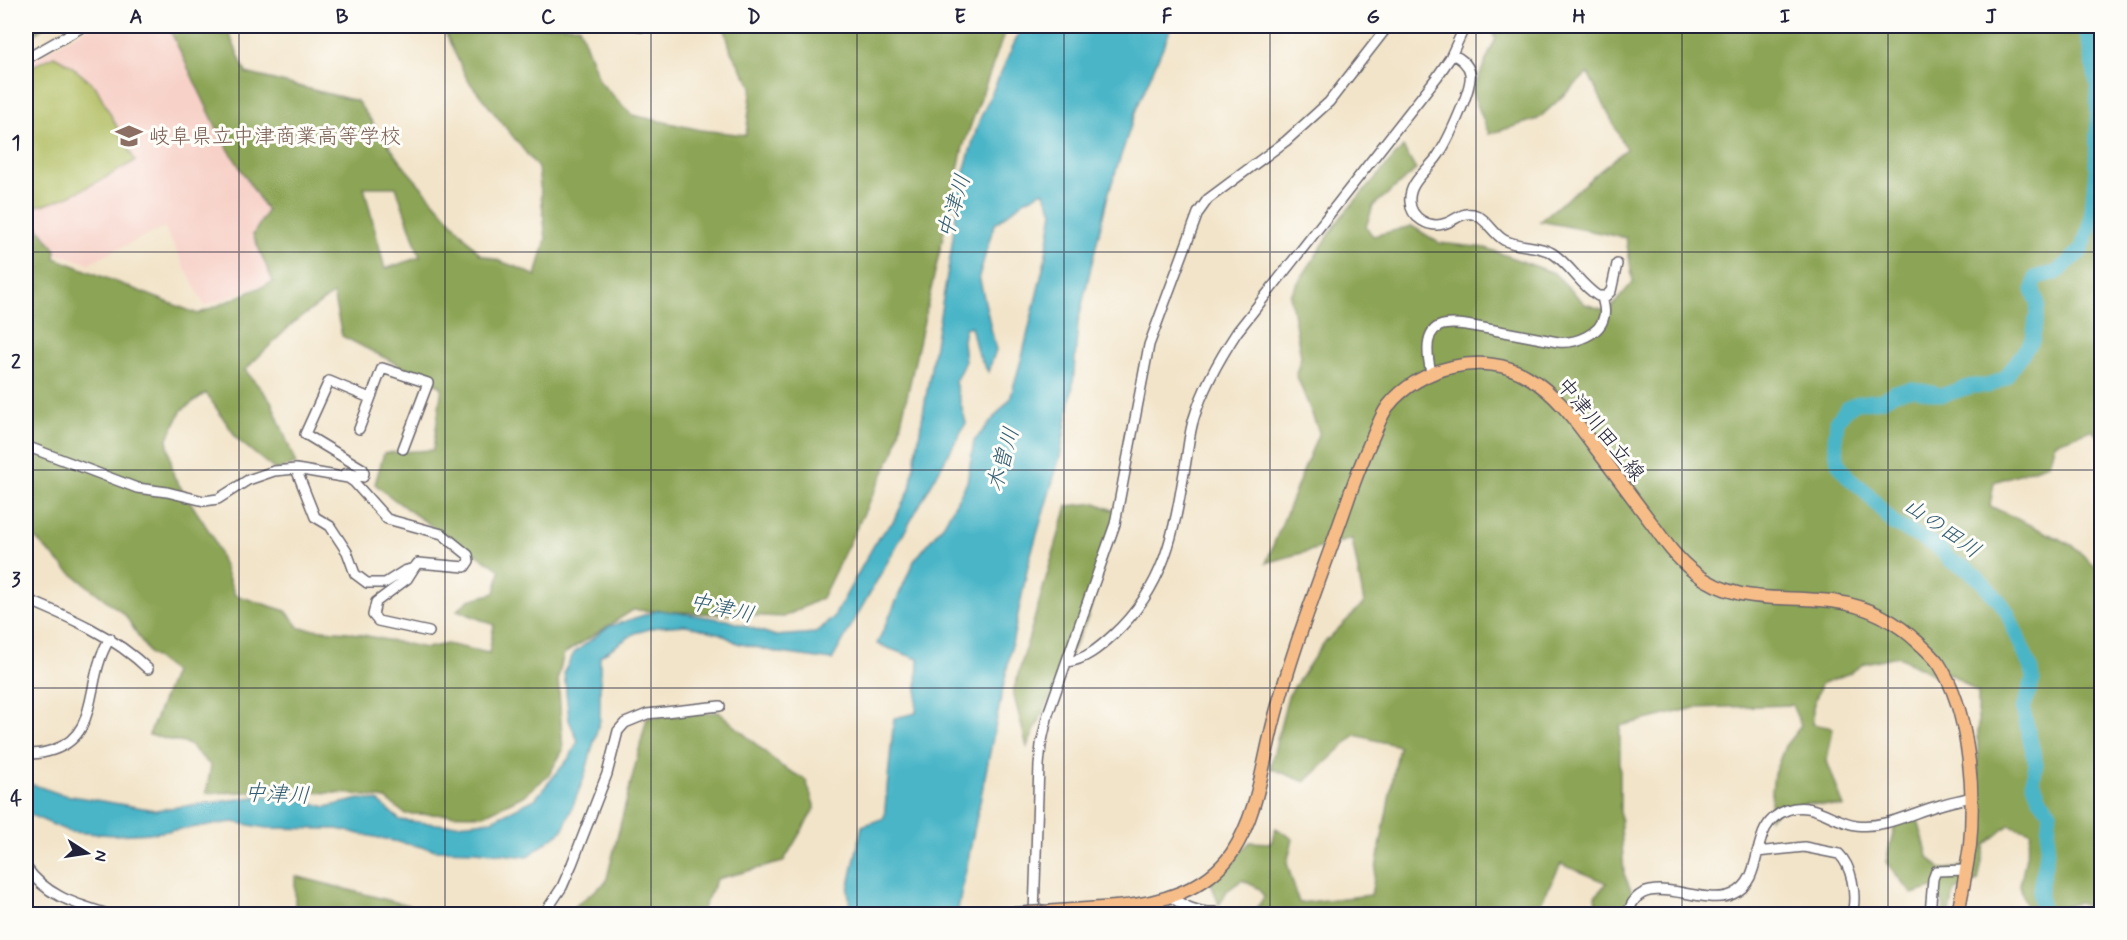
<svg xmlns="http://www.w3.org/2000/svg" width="2127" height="940" viewBox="0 0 2127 940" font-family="Mynerve,'Klee One',sans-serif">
<rect width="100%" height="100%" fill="#fdfcf7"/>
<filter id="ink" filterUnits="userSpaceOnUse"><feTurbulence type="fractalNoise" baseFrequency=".0167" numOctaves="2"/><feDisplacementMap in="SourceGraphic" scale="12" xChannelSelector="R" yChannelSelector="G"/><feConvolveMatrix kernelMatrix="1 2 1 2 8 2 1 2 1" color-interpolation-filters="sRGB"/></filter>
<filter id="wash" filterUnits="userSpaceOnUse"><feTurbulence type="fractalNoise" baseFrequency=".008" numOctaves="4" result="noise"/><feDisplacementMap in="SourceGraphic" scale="24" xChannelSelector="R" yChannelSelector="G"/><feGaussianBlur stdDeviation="1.35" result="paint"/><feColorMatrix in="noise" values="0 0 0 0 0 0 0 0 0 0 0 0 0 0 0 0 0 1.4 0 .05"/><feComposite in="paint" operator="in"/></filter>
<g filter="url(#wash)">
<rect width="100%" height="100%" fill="#f2e4c9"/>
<path fill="#f7d1c8" d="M90 26H176L271 210 279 278 205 306 164 227 89 263 30 246 26 240V63Z"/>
<path fill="#b0bc5e" stroke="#696f4c" stroke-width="1.5" d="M54 56 69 64 96 87 135 161C115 172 43 216 26 204V69Z"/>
<path fill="#8ca455" stroke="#576348" stroke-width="1.5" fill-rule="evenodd" d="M26 26H45L26 41Z
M168 26H226L246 73 357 101 406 169 480 254 519 268 536 276 546 239 538 168 467 79 442 26H579L600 82 632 115 701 130 746 135 752 86 731 52 724 26H1007L963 147 895 450 822 598 784 617 633 610 564 654 558 677 563 750 549 775 523 796 484 815 405 814 386 799 353 794 288 791 206 793 211 766 188 744 149 735 174 672 149 653 125 615 67 570 26 529V468L33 458 26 448V376L31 359 26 360V212L56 250 55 258 198 314 273 282 253 235 267 211 222 139ZM364 187H396L420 257 385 269ZM333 294 342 336 442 387 433 450 384 453 375 484C413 517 458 541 500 570L495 593 469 600 457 610 494 625 489 653 447 644 426 648 348 632 300 628 286 611 235 595 213 537 174 477 167 440 182 410 206 393 238 440 275 470 296 464 271 401 245 370 292 324Z
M1498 26H2101V438L2091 430 2055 443 2049 464 1994 482 1990 506 2072 545 2101 572V914H2097L2079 902 2044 914H2028L2020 885 2031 832 2009 825 1985 845 1978 881 1954 891 1950 914H1943L1944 907 1936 887 1912 894 1886 862 1895 825 1918 820 1928 856 1942 870 1972 865 1978 834V693L1951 674 1934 675 1897 656 1865 663 1850 673 1821 684 1813 707V724L1833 728 1827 761 1844 807 1808 803 1783 807 1769 818 1774 774 1785 746 1801 726 1792 705 1695 708 1620 726V811L1624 874 1634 897 1625 914H1597L1595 896 1607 883 1561 864 1535 914H1255V911L1264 897 1260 889 1242 880 1227 891 1219 905 1210 880 1250 842 1271 843 1276 828 1293 839 1287 863 1299 903 1371 895 1399 746 1355 735 1305 782 1270 768 1288 696 1323 644 1364 603 1352 539 1266 563 1319 432 1296 374 1301 357 1290 295 1341 217 1403 147 1416 170 1373 206 1366 227 1373 236 1412 226 1439 243 1486 248 1554 273 1585 304 1608 311 1633 282 1626 238 1540 221 1626 149 1588 73 1538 119 1489 134 1472 92 1496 38 1493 36Z
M1096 503 1117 512 1088 617 1027 747 1013 692 1067 506Z
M719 712 781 766 806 780 815 808 783 862 717 879 700 914H565L606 882 647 718Z
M295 876 442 914H295Z"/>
<path fill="#4ab5c7" stroke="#366c81" stroke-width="1.5" d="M1022 26H1172L1136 110 1108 195 1078 322 1073 385 1060 457 1029 561 957 914H851L848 890 862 826 884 818 894 718 916 713 918 659 877 644 914 561 944 524 967 482 974 441 1010 399 1023 353 1045 260 1053 211 1043 191 1024 201 994 225 979 276 996 350 988 372 977 352 971 326 965 328 963 341 965 361 955 382 966 423 832 660 780 653 737 643 721 634 686 625 657 627 635 633 600 656V720L584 778 563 830 527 857 476 851 436 850 337 829 266 828 233 822 153 833 114 835 70 832 26 813V782L60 794 155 810 262 796 290 797 326 807 360 799 378 801 400 820 446 825 490 821 535 799 570 757 578 741 569 720 564 672 574 653 608 627 659 610 727 620 776 636 815 633 833 618 878 538 893 522 910 489 951 252 959 188 979 121Z"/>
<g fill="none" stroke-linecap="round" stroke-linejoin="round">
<path stroke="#4ab5c7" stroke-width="15" d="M2044 914C2035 895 2043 878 2046 859 2048 843 2048 827 2050 812L2039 797 2033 781 2036 764 2023 709 2033 680 2032 671 2007 612 2001 603 1980 580 1968 569 1951 561 1937 546 1894 524 1865 491 1848 477 1838 463 1835 441 1837 421 1847 408 1858 403 1882 400 1895 392 1913 389 1943 395 1972 386H1988L2005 378 2033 339 2038 304 2033 290 2036 277 2056 273 2081 251 2090 227 2096 170 2098 89 2088 37 2082 26"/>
</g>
</g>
<g filter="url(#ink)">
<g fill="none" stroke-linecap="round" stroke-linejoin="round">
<defs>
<path id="minor" d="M641 26V27
M1452 54C1460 58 1468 63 1470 73 1473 88 1447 143 1437 157 1427 171 1408 183 1410 202 1411 218 1429 228 1443 224 1454 222 1460 212 1473 214 1486 217 1492 233 1504 240 1518 248 1537 244 1552 253 1570 264 1580 285 1598 296H1606L1611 291 1617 264
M26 59 84 26
M1431 372C1417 312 1451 322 1494 330 1515 334 1537 338 1558 342 1575 344 1601 334 1604 316 1606 309 1603 303 1602 297
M359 429 382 368 428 383 403 449
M26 446 137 488 167 492 204 501 218 499 248 480 274 471 296 469 315 517 330 526 347 552 355 574 367 583H385L404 571 414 568 407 579 376 602 373 615 378 621 429 632
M296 469 348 478 354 482 387 519 442 534 468 555 469 561 465 567 418 563 414 568
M344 474 348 473 363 477 364 473 363 469 305 434 329 381 370 398
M26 599C69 617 114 636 148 669
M1067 662C1085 660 1100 647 1113 635 1165 587 1174 533 1185 467 1188 451 1189 433 1194 418 1203 388 1220 358 1237 332L1437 77 1450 58 1465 26
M26 753C35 755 44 753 53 750 94 737 88 694 100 660 102 652 106 645 110 638
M1757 852 1804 847 1839 854C1852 867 1856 892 1853 910
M26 867C46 896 76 904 108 914
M1170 896C1182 906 1200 913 1215 912
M544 914 562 887 572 864 607 774 618 731 625 723 647 714 720 706
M1034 914 1039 765 1041 745 1048 714 1115 524 1149 345 1198 213 1208 199 1286 141 1329 102 1388 26
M1628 914C1640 865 1701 909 1733 894 1768 878 1746 825 1787 810 1812 800 1833 822 1856 825 1885 829 1913 812 1940 805 1950 802 1960 800 1971 797
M1930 914 1933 879 1936 871 1966 870"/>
<path id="major" d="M1116 907C1158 904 1207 890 1232 853 1258 813 1262 766 1274 720 1292 650 1319 582 1343 514 1352 487 1362 460 1374 434 1378 425 1382 414 1388 406 1419 367 1484 350 1528 377 1558 395 1577 423 1597 450 1616 475 1634 500 1653 525 1665 542 1677 559 1694 572 1733 603 1773 596 1820 600 1855 602 1886 614 1912 637 1921 645 1932 654 1939 664 1969 710 1975 791 1970 845 1967 868 1962 892 1958 914"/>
</defs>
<use href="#minor" stroke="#6b666d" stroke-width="12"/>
<use href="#major" stroke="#6b666d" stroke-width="15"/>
<use href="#minor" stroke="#fff" stroke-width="9"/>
<use href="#major" stroke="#f7bd88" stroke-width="12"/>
<defs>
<path id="major-bridge" d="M1013 914 1116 907"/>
</defs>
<use href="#major-bridge" stroke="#6b666d" stroke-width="15" stroke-linecap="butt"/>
<use href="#major-bridge" stroke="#f7bd88" stroke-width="12"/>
</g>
</g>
<path fill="none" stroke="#22223b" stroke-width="1.5" stroke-opacity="0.55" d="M239 26V914M445 26V914M651 26V914M857 26V914M1064 26V914M1270 26V914M1476 26V914M1682 26V914M1888 26V914M26 252H2102M26 470H2102M26 688H2102"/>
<defs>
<symbol id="school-bare" viewBox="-9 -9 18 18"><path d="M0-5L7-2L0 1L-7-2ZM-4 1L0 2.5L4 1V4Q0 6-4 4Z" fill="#8d6e63" stroke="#fdfcf7" stroke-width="2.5" paint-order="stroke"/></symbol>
</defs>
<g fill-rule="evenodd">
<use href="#school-bare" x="110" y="117" width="38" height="38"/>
</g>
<g text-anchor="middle" stroke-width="6" stroke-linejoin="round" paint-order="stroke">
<g font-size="21" fill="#785e54" stroke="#fdfcf7" text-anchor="start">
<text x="149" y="143">岐阜県立中津商業高等学校</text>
</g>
<g font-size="21" fill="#22223b" stroke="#fdfcf7">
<text transform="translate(1601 429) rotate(51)" y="7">中津川田立線</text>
</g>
<g font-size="22" font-style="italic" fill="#325d73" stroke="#fdfcf7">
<text transform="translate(953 206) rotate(-73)" y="8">中津川</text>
<text transform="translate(1002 459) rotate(-74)" y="8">木曽川</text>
<text transform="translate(1943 527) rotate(35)" y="8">山の田川</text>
<text transform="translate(722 607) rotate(13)" y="8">中津川</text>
<text transform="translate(277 793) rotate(3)" y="8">中津川</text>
</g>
</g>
<rect width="2127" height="940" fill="none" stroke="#fdfcf7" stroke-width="66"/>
<g transform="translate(87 853) rotate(102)" stroke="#fdfcf7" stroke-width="4.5" paint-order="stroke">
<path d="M0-4.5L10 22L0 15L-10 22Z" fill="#22223b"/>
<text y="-9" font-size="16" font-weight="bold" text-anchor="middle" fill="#22223b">N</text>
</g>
<rect x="33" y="33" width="2061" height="874" fill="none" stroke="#22223b" stroke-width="2"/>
<g font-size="20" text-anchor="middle" font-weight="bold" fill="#22223b">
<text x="136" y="23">A</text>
<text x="342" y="23">B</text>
<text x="548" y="23">C</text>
<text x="754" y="23">D</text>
<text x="960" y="23">E</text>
<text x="1167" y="23">F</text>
<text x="1373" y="23">G</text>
<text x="1579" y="23">H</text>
<text x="1785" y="23">I</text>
<text x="1991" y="23">J</text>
<text x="16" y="149">1</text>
<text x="16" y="368">2</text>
<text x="16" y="586">3</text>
<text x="16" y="805">4</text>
</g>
</svg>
